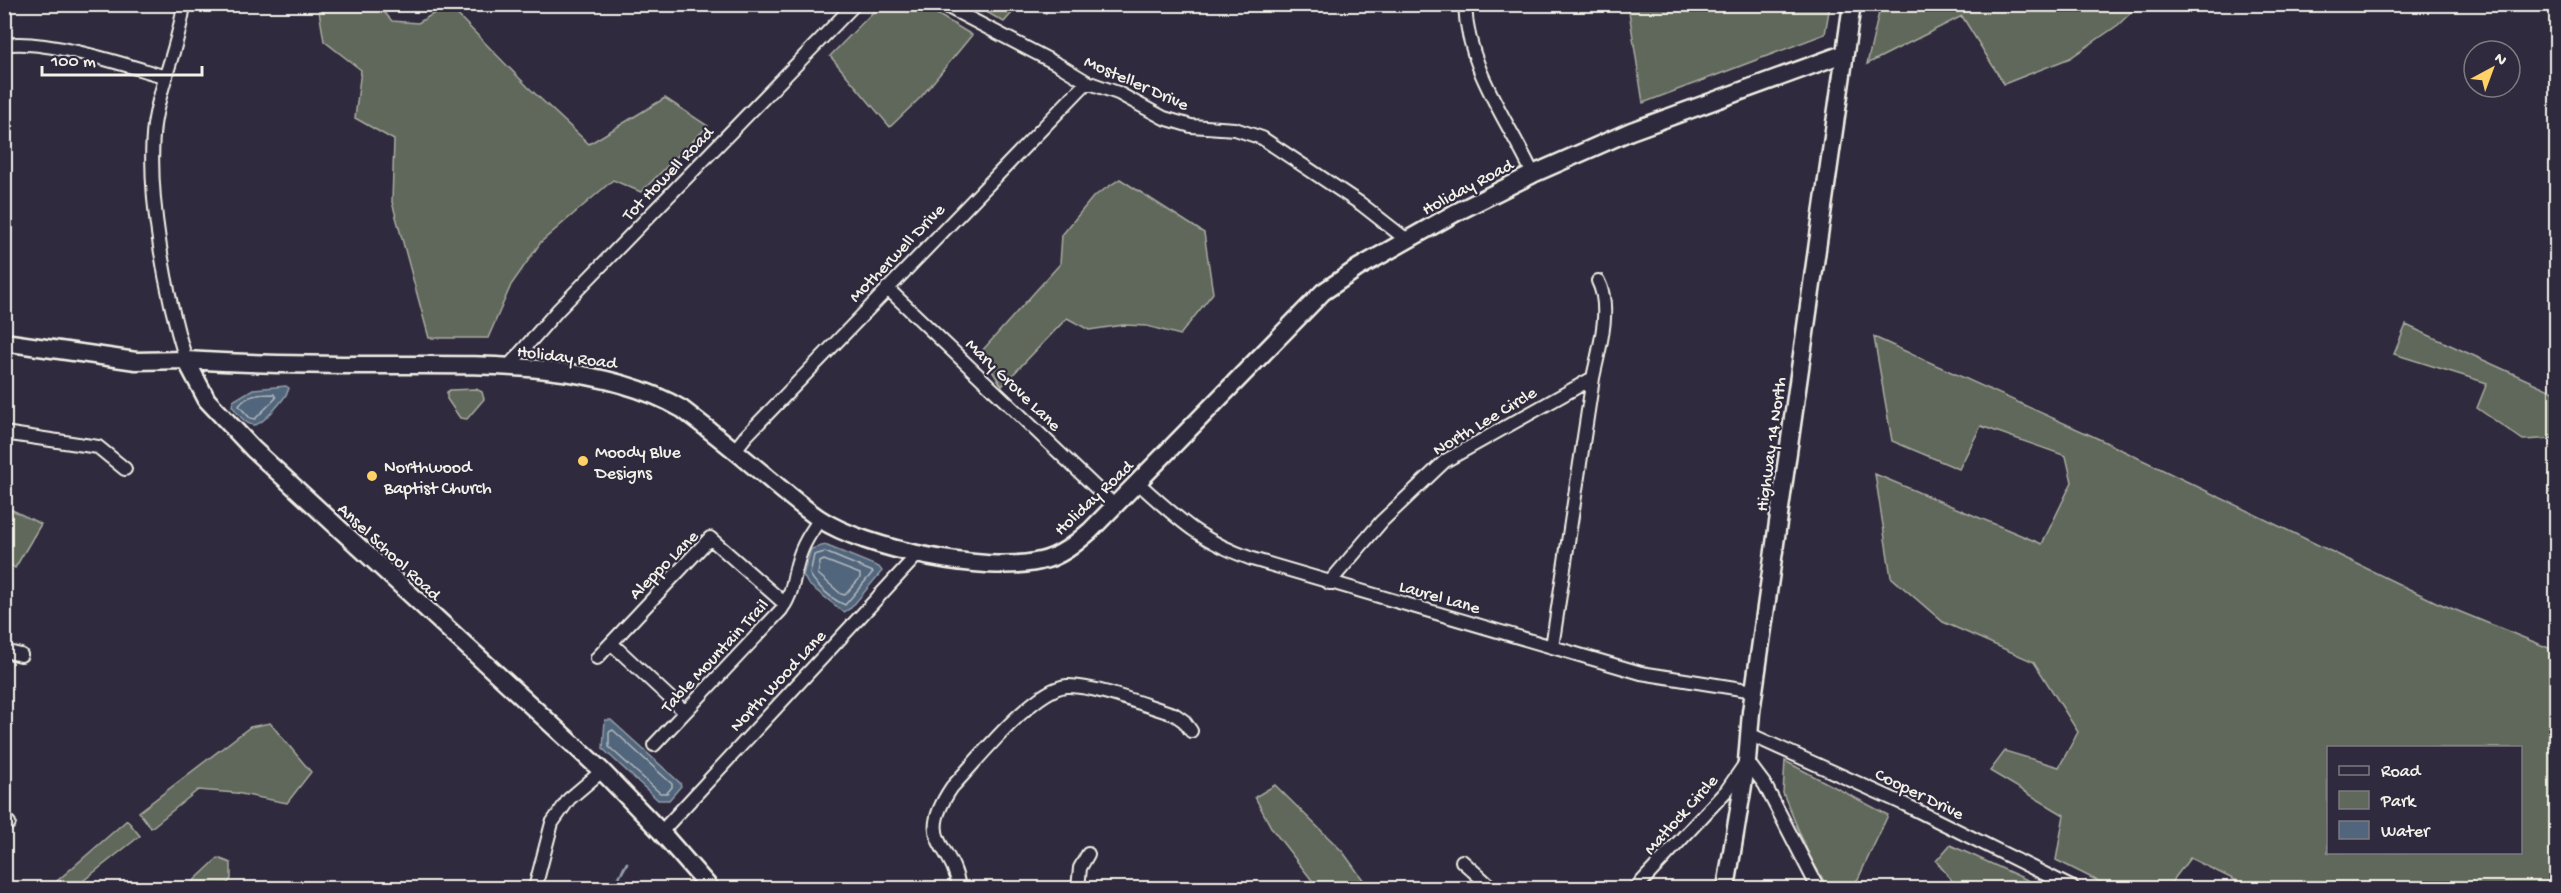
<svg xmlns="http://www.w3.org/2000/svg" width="2561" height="893" viewBox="0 0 2561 893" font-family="'Gochi Hand',sans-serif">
<rect width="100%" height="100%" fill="#2f2a3d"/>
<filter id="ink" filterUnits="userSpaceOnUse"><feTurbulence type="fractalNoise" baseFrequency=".0167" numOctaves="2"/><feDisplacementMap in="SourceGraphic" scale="12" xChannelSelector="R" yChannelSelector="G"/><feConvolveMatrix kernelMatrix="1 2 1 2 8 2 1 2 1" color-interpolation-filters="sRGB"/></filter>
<g filter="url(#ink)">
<path fill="#60675b" stroke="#aaaca2" stroke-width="1.5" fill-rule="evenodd" d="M1881 4H2139V5L2118 25 2070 58 2004 84 1962 16 1867 64Z
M318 5H378L392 21 418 23 448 5 528 87 589 144 665 98 708 126 641 192 613 180 541 242 511 285 488 338H429L392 202 394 140 355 118 361 70 324 41Z
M880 5H922L972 35 921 97 890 127 830 56Z
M974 5H1019L1004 22Z
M1628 5V4L1830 5 1825 34 1643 103Z
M1120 179 1204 233 1213 293 1180 335 1147 326 1123 325 1089 330 1067 318 1002 386 980 353 1060 264 1062 235 1093 197Z
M2406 325 2556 393V438L2523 440 2477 408 2487 383 2394 354Z
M1874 337 2099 439 2436 602 2556 651V888H2251L2190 858 2167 888H2112L2056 860 2064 815 1990 771 2005 751 2059 767 2078 732 2034 662 1943 622 1891 577 1875 474 2042 544 2072 482 2066 456 1981 426 1959 469 1892 441ZM2328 748H2520V852H2328Z
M476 389 482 392 484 399 467 419 460 418 447 399V392L450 390Z
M4 506 41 524 15 568 5 560Z
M270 723 311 772 287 803 236 793 198 790 151 828 139 812 250 727Z
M1785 761 1888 815 1858 879 1847 888H1828L1809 855 1783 793Z
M1275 785 1343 852 1369 888H1318L1272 829 1255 797Z
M127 820 140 836 74 888H49Z
M1950 845 2045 888H1958L1936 861Z
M218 858 231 863V879L224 888H186Z"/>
<path fill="#51657c" stroke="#929da7" stroke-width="1.5" d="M286 386 289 388C287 397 262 426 253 425 244 424 237 412 232 406L233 401 253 389Z
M825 545 879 567 882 571 851 608 844 612 808 584 803 575 811 549Z
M605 720H611L680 783 681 786 669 800H658L603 749Z"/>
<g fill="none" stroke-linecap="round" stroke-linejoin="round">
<path stroke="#b3b9bd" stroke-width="1.5" d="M274 394 276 398 255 419 250 418 239 406C246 394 262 394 274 394Z
M825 552 873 572 845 605C833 600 816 586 810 574L814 555Z
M824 560 860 574V578L845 595 841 594 818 574 820 562Z
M613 730 672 784V787L667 793H660L609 747V732Z"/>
<path stroke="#929da7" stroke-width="3" d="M1045 13 1053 4
M613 888 627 863"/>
<defs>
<path id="street" d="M184 4C179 46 160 83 154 125 146 192 166 296 186 360
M942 4 1059 65 1087 82 1118 93 1164 118 1191 126 1235 129 1262 138 1361 204 1407 240
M1465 4C1467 68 1507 119 1533 174
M4 45C44 38 126 65 166 77
M887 288 1115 506
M507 368 558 310 855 4
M4 433 98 447 125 469
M735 450 746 436 1087 82
M1138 483C1180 520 1197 539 1252 559L1641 673 1754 691
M1329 583 1382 521 1445 461 1593 378C1599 349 1612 308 1598 281
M611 643 685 712
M1552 647 1593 378
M4 651 21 655
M597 658 710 538 785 604
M1749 734 1904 804 2073 888
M654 745 781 610C794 592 792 581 798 561 802 545 811 532 820 519
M4 823H9
M661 832 919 553
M1462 861 1492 888
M535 888 552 823 569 799 602 771
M959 888C953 842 914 843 952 787 976 762 1034 688 1067 686 1094 685 1147 706 1174 714L1184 721 1191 731
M1078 888 1080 868 1088 854
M1636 888 1727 790 1747 761 1765 785 1818 888"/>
<path id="secondary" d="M4 342 136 361 186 360 207 400 253 449 602 771 661 832 710 888
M186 360C250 364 314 365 378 365 473 365 598 360 682 409 707 428 732 448 756 468 777 485 797 504 820 519 866 549 986 574 1040 561 1060 557 1075 544 1090 531L1323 292 1358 268 1455 213 1533 174 1631 131 1843 54
M1726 888 1747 761 1751 712 1852 4"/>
</defs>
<use href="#street" stroke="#f4f1e8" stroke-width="16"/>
<use href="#secondary" stroke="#f4f1e8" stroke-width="21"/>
<use href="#street" stroke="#2f2a3d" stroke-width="12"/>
<use href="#secondary" stroke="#2f2a3d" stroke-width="16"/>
</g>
</g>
<g fill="#ffd166" stroke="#2f2a3d" stroke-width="2">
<circle cx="583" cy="461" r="6"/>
<circle cx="372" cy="476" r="6"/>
</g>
<g text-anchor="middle" stroke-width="4.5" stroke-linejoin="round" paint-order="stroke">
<g font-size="18" fill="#f4f1e8" stroke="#2f2a3d">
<text transform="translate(1137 82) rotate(24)" y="6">Mosteller Drive</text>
<text transform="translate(667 173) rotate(-46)" y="6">Tot Howell Road</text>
<text transform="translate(1467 186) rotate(-28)" y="6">Holiday Road</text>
<text transform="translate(896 252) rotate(-46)" y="6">Motherwell Drive</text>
<text transform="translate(567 356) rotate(7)" y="6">Holiday Road</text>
<text transform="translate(1014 384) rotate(44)" y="6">Mary Grove Lane</text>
<text transform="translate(1484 420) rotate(-31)" y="6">North Lee Circle</text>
<text transform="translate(1770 444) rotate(-82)" y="6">Highway 14 North</text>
<text transform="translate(1093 497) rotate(-43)" y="6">Holiday Road</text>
<text transform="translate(390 551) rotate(43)" y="6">Ansel School Road</text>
<text transform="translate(663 564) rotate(-45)" y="6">Aleppo Lane</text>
<text transform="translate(1440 596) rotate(16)" y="6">Laurel Lane</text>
<text transform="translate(714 655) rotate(-47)" y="6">Table Mountain Trail</text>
<text transform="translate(777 680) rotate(-47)" y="6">North Wood Lane</text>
<text transform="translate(1920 793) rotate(26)" y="6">Cooper Drive</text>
<text transform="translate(1680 814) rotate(-48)" y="6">Matlock Circle</text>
</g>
<g font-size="18" fill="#f4f1e8" stroke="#2f2a3d" text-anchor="start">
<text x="595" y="457">Moody Blue<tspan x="595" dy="21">Designs</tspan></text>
<text x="384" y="472">Northwood<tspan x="384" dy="21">Baptist Church</tspan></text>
</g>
</g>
<rect width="2561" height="893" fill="none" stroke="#2f2a3d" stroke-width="24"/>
<rect x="12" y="12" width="2537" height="869" fill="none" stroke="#f4f1e8" stroke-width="2" filter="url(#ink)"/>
<rect x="2327" y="746" width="195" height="108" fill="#2f2a3d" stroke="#7e7a81" stroke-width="1.5"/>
<rect x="2339" y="766" width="30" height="9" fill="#2f2a3d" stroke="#7e7a81" stroke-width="1.5"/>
<text x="2381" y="776" font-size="18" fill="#f4f1e8">Road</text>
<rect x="2339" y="791" width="30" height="18" fill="#60675b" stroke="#7e7a81" stroke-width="1.5"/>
<text x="2381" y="806" font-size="18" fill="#f4f1e8">Park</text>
<rect x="2339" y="821" width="30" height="18" fill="#51657c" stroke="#7e7a81" stroke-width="1.5"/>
<text x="2381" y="836" font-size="18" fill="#f4f1e8">Water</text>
<g transform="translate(2492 69) rotate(41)"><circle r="28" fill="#2f2a3d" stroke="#7e7a81" stroke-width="1.5"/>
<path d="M0-4.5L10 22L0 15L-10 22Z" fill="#ffd166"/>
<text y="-9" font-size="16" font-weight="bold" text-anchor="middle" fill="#f4f1e8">N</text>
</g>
<path d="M42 66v9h160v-9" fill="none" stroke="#f4f1e8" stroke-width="3"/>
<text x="51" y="66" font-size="18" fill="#f4f1e8" stroke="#2f2a3d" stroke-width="4.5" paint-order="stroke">100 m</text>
</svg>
